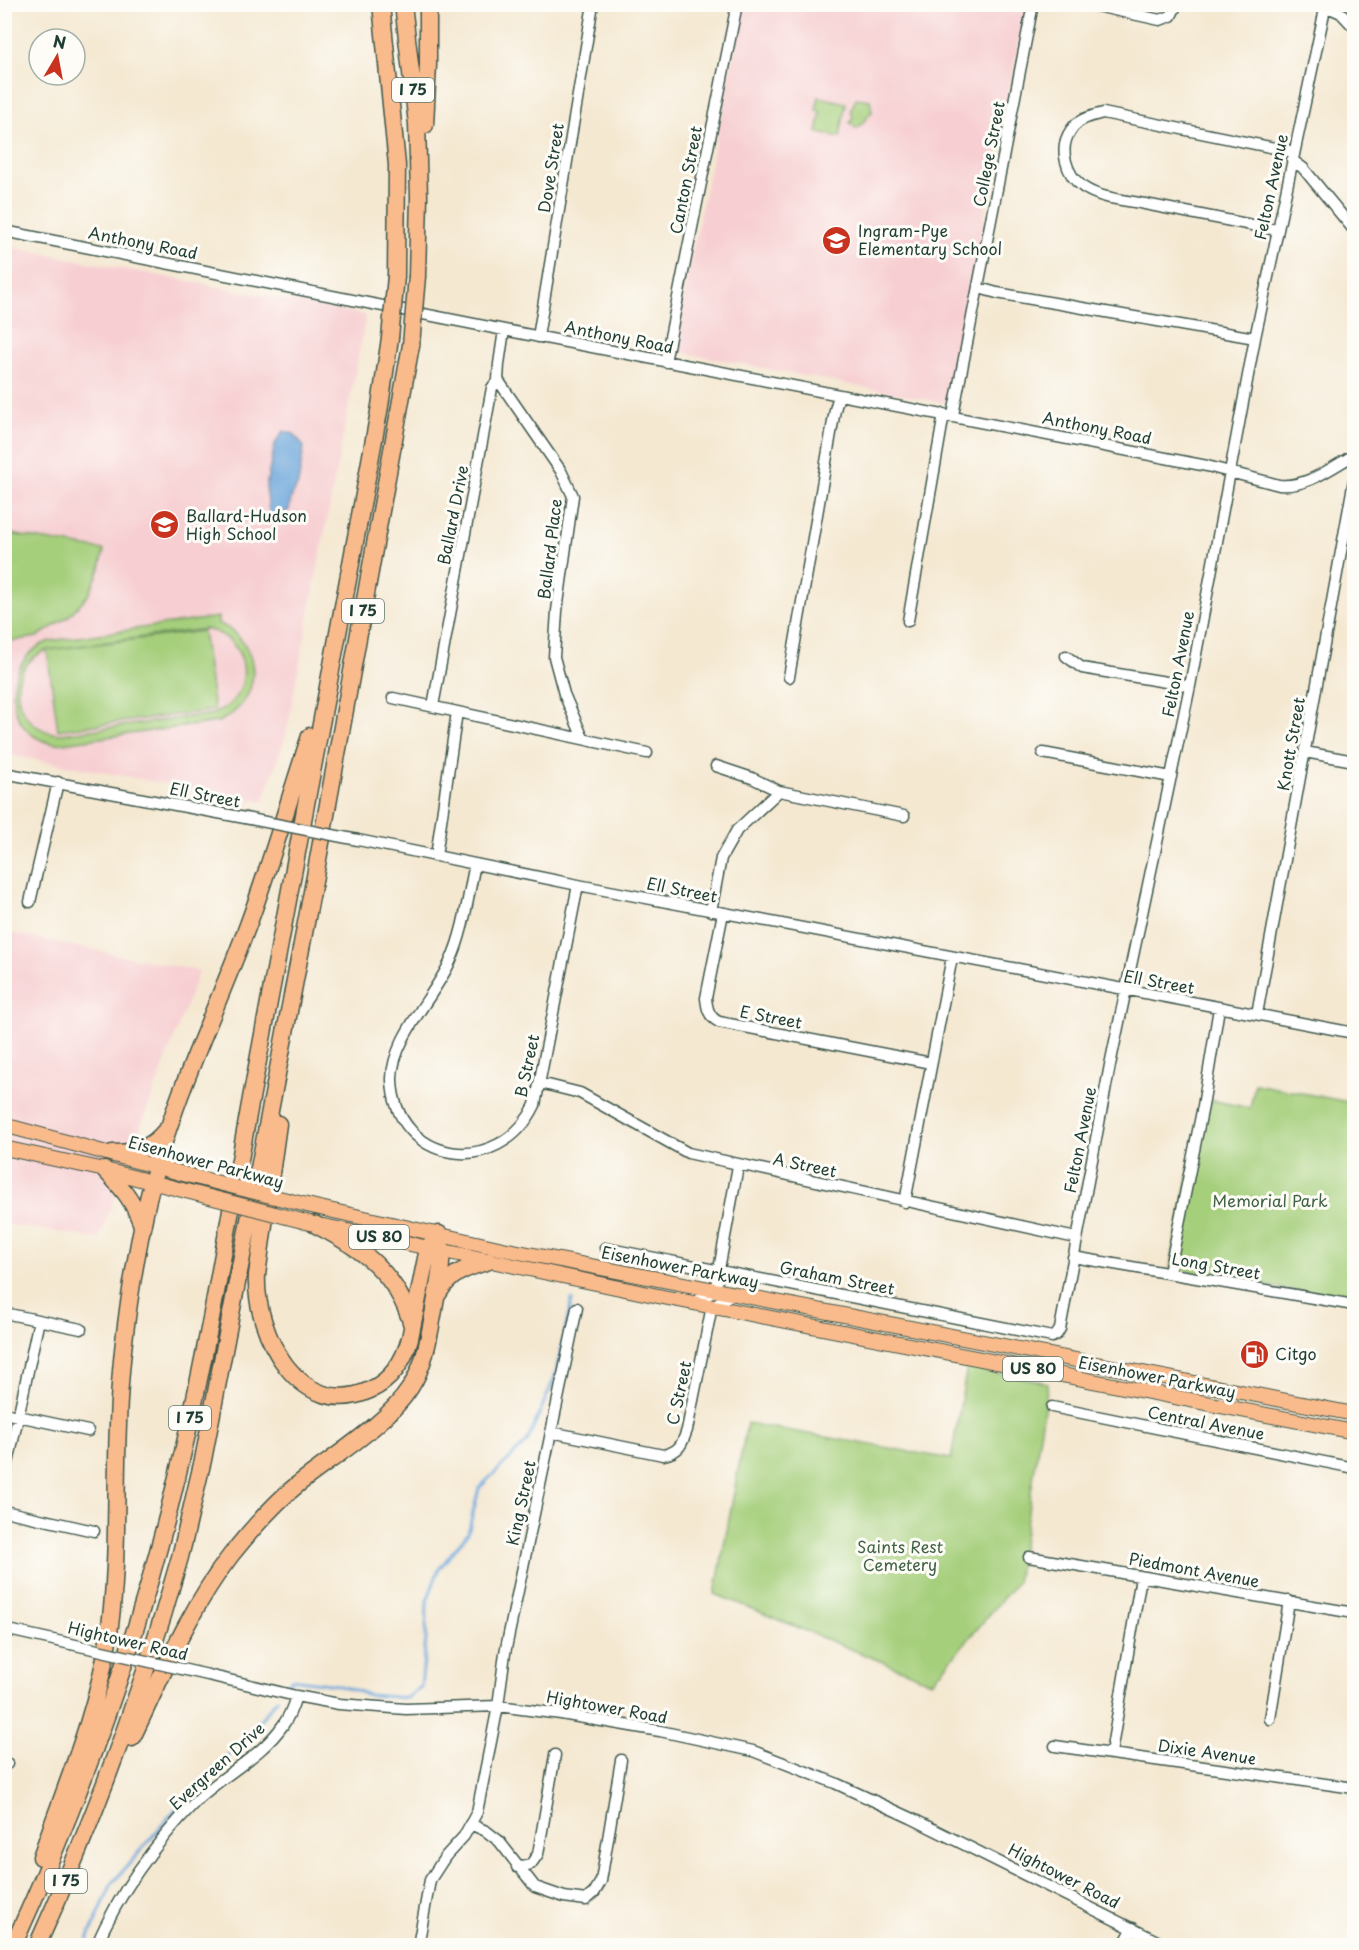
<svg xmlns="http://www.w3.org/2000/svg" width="1359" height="1950" viewBox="0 0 1359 1950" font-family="'Playpen Sans',sans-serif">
<rect width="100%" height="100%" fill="#fdfcf7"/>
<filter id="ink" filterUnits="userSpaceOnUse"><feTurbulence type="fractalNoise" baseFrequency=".0167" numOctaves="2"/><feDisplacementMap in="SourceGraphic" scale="12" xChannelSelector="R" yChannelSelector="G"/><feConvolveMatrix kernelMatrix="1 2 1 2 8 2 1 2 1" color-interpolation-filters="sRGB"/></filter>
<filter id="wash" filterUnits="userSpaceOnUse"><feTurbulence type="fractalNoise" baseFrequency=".008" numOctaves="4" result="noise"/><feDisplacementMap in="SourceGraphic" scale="24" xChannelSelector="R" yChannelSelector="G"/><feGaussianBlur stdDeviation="1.35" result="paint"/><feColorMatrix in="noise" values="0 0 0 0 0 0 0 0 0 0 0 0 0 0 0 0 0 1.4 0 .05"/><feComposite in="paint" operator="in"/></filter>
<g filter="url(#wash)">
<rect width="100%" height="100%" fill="#f4e8d1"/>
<path fill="#f7cfd2" d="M744 5H1026L949 397 944 403 675 351 673 347 686 282Z
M4 246 366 315 286 735 263 802 5 754Z
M4 932 199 971 99 1239 5 1224Z"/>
<path fill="#a6cf7b" stroke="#628658" stroke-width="1.5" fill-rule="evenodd" d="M819 97 846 103 840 137 817 133 821 112 816 110Z
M856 98 870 100 872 112 857 129 850 123 853 118 851 110Z
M5 533 104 550 100 569 89 594 68 617 37 637 5 642Z
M218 617V623C265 643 264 702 218 722L56 744C0 737 0 658 50 641ZM205 629C252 637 258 698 212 714L60 734C12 730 1 668 47 650L58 730 214 710 203 631 48 650Z
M1255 1084 1354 1103V1302L1170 1268 1204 1099 1250 1108Z
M967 1367 1048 1383 1017 1582 932 1682 715 1594 747 1423 951 1459Z"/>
<path fill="#6ca6db" stroke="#467288" stroke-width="1.5" d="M283 431 294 434 304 447 298 484 291 498 289 510 270 520 266 486 275 444Z"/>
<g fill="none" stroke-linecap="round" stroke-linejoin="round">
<path stroke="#6ca6db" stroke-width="3" d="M286 1686 291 1679 337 1685 369 1695 407 1698 421 1687 426 1639 427 1601 439 1569 468 1533 479 1488 527 1442 555 1377 572 1300
M85 1946 111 1885 187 1796 242 1742 277 1699"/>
</g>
</g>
<g filter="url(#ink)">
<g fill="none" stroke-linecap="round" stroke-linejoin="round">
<defs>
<path id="minor" d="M1087 4 1160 20 1171 16 1177 4
M1325 6 1341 13 1354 27
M1292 160 1303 168 1354 230
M1277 230C1233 221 1189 213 1145 204 1126 200 1100 199 1083 187 1066 175 1058 148 1071 130 1078 119 1091 116 1103 113L1294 152
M4 231 504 330 1207 466 1279 485C1306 488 1331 468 1354 455
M979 288 997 293 1255 338
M538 337 593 4
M665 362 737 4
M498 380 561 471 573 496 557 611 554 657 564 694 583 738
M953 415 1033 4
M908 621 944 414
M1066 656 1082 668 1190 686
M789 677 835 410 839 395
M393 698 647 753
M433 706 492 388 498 380 499 364 504 330
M1305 752 1354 761
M1043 753 1171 777
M716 766 752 778 779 791
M4 773 245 818
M358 840 578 885 1354 1033
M436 856 457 712
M475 864C468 896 464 932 450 962 434 997 391 1040 392 1080 395 1164 499 1180 535 1105L578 885
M30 902 58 782
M711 911 721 858 737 830 779 791 904 816
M723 913 706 998C707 1009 709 1017 719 1022L931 1063
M1257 1014 1354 480
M540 1083 580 1093 688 1153 1076 1238
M905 1202 952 957
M605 1248 1052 1337 1057 1334 1060 1329 1110 1065 1190 686 1255 338 1326 4
M1073 1257 1354 1305
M1169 1273 1203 1106 1219 1008
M693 1303 715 1291 738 1166
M4 1313 81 1329
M1052 1407 1354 1468
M4 1413 88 1431
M551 1432 663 1455C679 1452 682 1445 687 1430L712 1306 733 1294
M4 1482 39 1320
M4 1511 94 1531
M1029 1557 1354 1613
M4 1629 71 1644
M208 1675 296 1696 339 1704 406 1709 498 1706 561 1714 660 1731 753 1751 835 1783 911 1818 1167 1946
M1270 1719 1289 1601
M1055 1746 1354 1788
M1111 1753 1141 1577
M4 1763 7 1764
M470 1824 486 1831 499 1841 535 1887 564 1897 586 1900 594 1893 601 1881 621 1760
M517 1867 531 1864 538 1854 555 1755
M96 1946C120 1891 155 1843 197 1800 224 1774 262 1756 283 1725 289 1717 293 1706 296 1696
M418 1946 430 1880 445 1857 464 1836 477 1812 498 1706 505 1653 577 1308
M1123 1946 1133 1928
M1354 1946V1945"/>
<path id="major" d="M4 1125 191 1176
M4 1148 105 1170 186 1191
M311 1206 503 1249 1354 1414
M324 1226 663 1297 1354 1432"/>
<path id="highway" d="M381 4 397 165 396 276
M403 4 417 124 419 197 417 276
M425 125 428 65V4
M278 1124 257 1275C254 1333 300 1422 370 1390 392 1380 404 1361 410 1338L428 1248 439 1234
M112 1153C135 1153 151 1149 166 1130
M105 1170C124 1190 134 1201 143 1228
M314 1224C362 1248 396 1272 412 1325
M438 1294C450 1273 466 1268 489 1261
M132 1738C162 1676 189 1609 231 1555 251 1530 272 1505 297 1485 331 1458 387 1424 410 1388 425 1365 429 1337 434 1310 438 1285 445 1259 439 1234
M41 1857C65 1787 97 1714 108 1640 119 1569 115 1496 118 1424 120 1349 132 1273 148 1199 170 1104 214 1016 248 925 271 863 289 799 310 736
M13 1946C81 1797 137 1644 175 1485 207 1356 228 1224 252 1093 289 894 326 694 364 494L380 406 390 338
M37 1946C94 1820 143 1690 180 1557 188 1525 195 1492 203 1460L315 876 411 345"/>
</defs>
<use href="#minor" stroke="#3f574c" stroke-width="13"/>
<use href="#major" stroke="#3f574c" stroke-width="16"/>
<use href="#highway" stroke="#3f574c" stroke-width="19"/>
<use href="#minor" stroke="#fff" stroke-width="10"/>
<use href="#major" stroke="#fabb8c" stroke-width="14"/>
<use href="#highway" stroke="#fabb8c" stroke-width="16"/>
<defs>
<path id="minor-bridge" d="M245 818 358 840
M71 1644 208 1675"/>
<path id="major-bridge" d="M191 1176 311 1206
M186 1191 314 1224"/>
<path id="highway-bridge" d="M390 338 396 276
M411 345 417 276"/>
</defs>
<use href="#minor-bridge" stroke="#3f574c" stroke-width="13" stroke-linecap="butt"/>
<use href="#major-bridge" stroke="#3f574c" stroke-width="16" stroke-linecap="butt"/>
<use href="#highway-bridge" stroke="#3f574c" stroke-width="19" stroke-linecap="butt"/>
<use href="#minor-bridge" stroke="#fff" stroke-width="10"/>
<use href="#major-bridge" stroke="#fabb8c" stroke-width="14"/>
<use href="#highway-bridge" stroke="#fabb8c" stroke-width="16"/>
</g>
</g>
<defs>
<symbol id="school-disc" viewBox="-11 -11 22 22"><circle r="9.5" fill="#c8321e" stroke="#fdfcf7"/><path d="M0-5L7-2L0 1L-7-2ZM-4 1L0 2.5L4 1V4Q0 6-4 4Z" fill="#fff"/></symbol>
<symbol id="fuel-disc" viewBox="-11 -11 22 22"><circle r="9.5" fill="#c8321e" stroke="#fdfcf7"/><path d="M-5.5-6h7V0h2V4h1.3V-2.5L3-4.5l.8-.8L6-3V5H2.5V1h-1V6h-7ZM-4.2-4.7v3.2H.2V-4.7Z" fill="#fff"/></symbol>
</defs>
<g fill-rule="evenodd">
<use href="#school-disc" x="820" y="224" width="33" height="33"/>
<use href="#school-disc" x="148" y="508" width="33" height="33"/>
<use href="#fuel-disc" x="1238" y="1338" width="33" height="33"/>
</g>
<g text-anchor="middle" stroke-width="6" stroke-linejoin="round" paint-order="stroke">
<g fill="#fdfcf7" stroke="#62766e" stroke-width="1.5">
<rect x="392" y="78" width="42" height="24" rx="4.5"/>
<rect x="342" y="599" width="42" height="24" rx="4.5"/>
<rect x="349" y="1225" width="60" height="24" rx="4.5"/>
<rect x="1003" y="1357" width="60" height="24" rx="4.5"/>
<rect x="169" y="1406" width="42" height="24" rx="4.5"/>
<rect x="45" y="1869" width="42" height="24" rx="4.5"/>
</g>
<g font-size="15" font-weight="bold" fill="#1f3d34">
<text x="413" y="95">I 75</text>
<text x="363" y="616">I 75</text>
<text x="379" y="1242">US 80</text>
<text x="1033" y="1374">US 80</text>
<text x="190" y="1423">I 75</text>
<text x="66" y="1886">I 75</text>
</g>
<g font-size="16" fill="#1f3d34" stroke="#fdfcf7">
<text transform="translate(989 154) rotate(-79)" y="6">College Street</text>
<text transform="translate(551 168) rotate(-81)" y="6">Dove Street</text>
<text transform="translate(686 180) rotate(-79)" y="6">Canton Street</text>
<text transform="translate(1271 187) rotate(-78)" y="6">Felton Avenue</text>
<text transform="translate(143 243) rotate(11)" y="6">Anthony Road</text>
<text transform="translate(619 337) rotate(11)" y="6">Anthony Road</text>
<text transform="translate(1097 428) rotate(11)" y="6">Anthony Road</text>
<text transform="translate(453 515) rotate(-79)" y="6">Ballard Drive</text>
<text transform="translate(550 549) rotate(-83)" y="6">Ballard Place</text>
<text transform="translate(1178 664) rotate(-79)" y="6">Felton Avenue</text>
<text transform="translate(1291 744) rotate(-80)" y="6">Knott Street</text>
<text transform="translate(205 795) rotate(11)" y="6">Ell Street</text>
<text transform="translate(682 890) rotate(11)" y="6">Ell Street</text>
<text transform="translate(1159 982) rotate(10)" y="6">Ell Street</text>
<text transform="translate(771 1017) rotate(11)" y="6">E Street</text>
<text transform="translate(527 1066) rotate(-78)" y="6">B Street</text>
<text transform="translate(1080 1140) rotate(-79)" y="6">Felton Avenue</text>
<text transform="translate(206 1162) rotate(15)" y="6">Eisenhower Parkway</text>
<text transform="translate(805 1165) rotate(12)" y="6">A Street</text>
<text transform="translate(1216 1266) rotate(10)" y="6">Long Street</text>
<text transform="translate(680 1267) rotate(11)" y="6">Eisenhower Parkway</text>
<text transform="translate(837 1278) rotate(11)" y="6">Graham Street</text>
<text transform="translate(1157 1377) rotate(11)" y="6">Eisenhower Parkway</text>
<text transform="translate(679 1393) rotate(-78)" y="6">C Street</text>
<text transform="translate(1206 1423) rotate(11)" y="6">Central Avenue</text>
<text transform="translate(521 1503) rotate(-78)" y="6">King Street</text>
<text transform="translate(1194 1570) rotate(10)" y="6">Piedmont Avenue</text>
<text transform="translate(128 1641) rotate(13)" y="6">Hightower Road</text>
<text transform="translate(607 1707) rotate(10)" y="6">Hightower Road</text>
<text transform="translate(1207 1752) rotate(8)" y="6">Dixie Avenue</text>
<text transform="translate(217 1766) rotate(-42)" y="6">Evergreen Drive</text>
<text transform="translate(1064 1876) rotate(27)" y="6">Hightower Road</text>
</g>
<g font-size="16" fill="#1f3d34" stroke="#fdfcf7" text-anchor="start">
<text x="858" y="237">Ingram-Pye<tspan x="858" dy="18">Elementary School</tspan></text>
<text x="186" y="522">Ballard-Hudson<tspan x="186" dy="18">High School</tspan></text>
<text x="1275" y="1360">Citgo</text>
</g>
<g font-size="16" fill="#416246" stroke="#fdfcf7">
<text x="1270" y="1207">Memorial Park</text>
<text x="900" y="1553">Saints Rest<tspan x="900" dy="18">Cemetery</tspan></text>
</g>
</g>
<rect width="1359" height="1950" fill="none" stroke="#fdfcf7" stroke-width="24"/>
<g transform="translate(57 57) rotate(10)"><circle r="28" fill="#fdfcf7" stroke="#a4b0a9" stroke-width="1.5"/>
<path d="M0-4.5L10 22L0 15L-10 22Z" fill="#c8321e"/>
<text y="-9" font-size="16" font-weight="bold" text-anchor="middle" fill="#1f3d34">N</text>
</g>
</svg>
